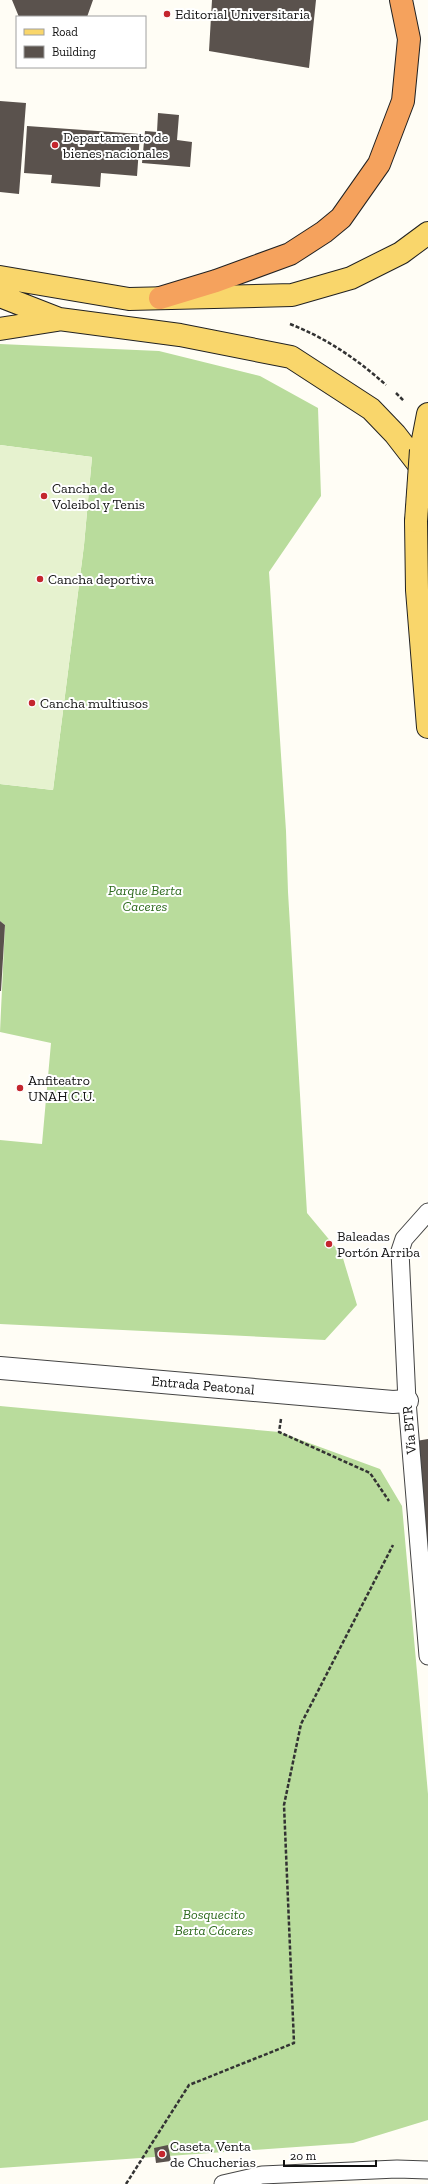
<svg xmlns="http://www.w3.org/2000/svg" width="428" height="2184" viewBox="0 0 428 2184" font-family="'Zilla Slab',serif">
<rect width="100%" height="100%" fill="#fffdf5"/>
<path fill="#b9dc9c" d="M0 344 159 351 260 376 318 408 321 496 269 572 286 831 288 892 307 1213 342 1255 357 1305 325 1340 0 1324V1140L42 1144 51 1043 0 1032 5 925 0 921V784L53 790 84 545 92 457 0 445Z
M0 1406 279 1432 380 1469 402 1506 428 1794V2120L353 2143 0 2168Z"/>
<path fill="#e6f2cf" d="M0 445 92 457 84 545 53 790 0 784Z"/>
<path fill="#5a524d" d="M12 0H93L87 17H19Z
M212 0H316L309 68 209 51Z
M0 101 26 103 19 194 0 192Z
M158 113 179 115 177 140 192 142 190 167 142 163 145 131 157 132Z
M27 126 140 134 137 176 101 173 100 187 51 183 52 175 24 173Z
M0 921 5 925 1 991H0Z
M428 1439V1577L416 1441Z
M168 2145 171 2161 156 2163 154 2148Z"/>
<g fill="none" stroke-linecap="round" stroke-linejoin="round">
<defs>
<path id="lane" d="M428 1212 404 1239 400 1251 407 1401 428 1656
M223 2184 262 2175 397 2169 428 2170"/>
<path id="street" d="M0 1368 393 1402 407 1401"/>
<path id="primary" d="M0 277 129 299 292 295 351 278 401 253 428 233
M0 296 59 319 180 335 291 357 371 409 395 434 419 465 425 478
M0 329 57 320
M421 450 428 414
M416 521 417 590 428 727"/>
<path id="highway" d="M160 298 216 281 290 254 324 232 341 218 379 164 403 101 409 39 401 0"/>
</defs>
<use href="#lane" stroke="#444" stroke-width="19"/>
<use href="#street" stroke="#444" stroke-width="24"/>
<use href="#primary" stroke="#222" stroke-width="24"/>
<use href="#highway" stroke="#222" stroke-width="24"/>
<path stroke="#333" stroke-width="2.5" stroke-dasharray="4 2" stroke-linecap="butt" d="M290 324C326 338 357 359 386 385
M396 393 404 401
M281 1419 279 1432 370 1473 389 1501
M126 2184 189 2085 294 2043 284 1805 301 1724 393 1545"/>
<use href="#lane" stroke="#fff" stroke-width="17"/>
<use href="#street" stroke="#fff" stroke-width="22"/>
<use href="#primary" stroke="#f9d66b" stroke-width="22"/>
<use href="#highway" stroke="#f5a25d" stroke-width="22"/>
<defs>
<path id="primary-bridge" d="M416 521 421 450"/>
</defs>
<use href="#primary-bridge" stroke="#222" stroke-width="24" stroke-linecap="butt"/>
<use href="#primary-bridge" stroke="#f9d66b" stroke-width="22"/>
</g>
<g fill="#c4262e" stroke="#fff" stroke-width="1.5">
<circle cx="167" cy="14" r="4"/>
<circle cx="55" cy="145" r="4"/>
<circle cx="44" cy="496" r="4"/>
<circle cx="40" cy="579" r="4"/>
<circle cx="32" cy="703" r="4"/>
<circle cx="20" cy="1088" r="4"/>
<circle cx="329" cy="1244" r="4"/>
<circle cx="162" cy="2154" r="4"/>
</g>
<g text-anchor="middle" stroke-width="4" stroke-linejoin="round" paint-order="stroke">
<g font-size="14" fill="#111" stroke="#fff" text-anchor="start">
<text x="175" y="19">Editorial Universitaria</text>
<text x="63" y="142">Departamento de<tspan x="63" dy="16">bienes nacionales</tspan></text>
<text x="52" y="493">Cancha de<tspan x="52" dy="16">Voleibol y Tenis</tspan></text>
<text x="48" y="584">Cancha deportiva</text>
<text x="40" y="708">Cancha multiusos</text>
<text x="28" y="1085">Anfiteatro<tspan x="28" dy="16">UNAH C.U.</tspan></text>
<text x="337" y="1241">Baleadas<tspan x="337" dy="16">Portón Arriba</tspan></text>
<text x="170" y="2151">Caseta, Venta<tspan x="170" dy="16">de Chucherias</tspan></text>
</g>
<g font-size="14" font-style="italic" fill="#2f6b1f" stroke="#fff">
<text x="145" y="895">Parque Berta<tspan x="145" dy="16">Caceres</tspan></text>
<text x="214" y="1919">Bosquecito<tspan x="214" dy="16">Berta Cáceres</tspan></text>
</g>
<g font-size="14" fill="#111" stroke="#fff">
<text transform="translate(203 1385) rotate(5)" y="5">Entrada Peatonal</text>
<text transform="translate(409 1430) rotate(-95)" y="5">Vía BTR</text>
</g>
</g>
<rect x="16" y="16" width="130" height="52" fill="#ffffff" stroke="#a0a0a0"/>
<rect x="24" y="29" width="20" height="6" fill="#f9d66b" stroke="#a0a0a0"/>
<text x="52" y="36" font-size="12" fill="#111111">Road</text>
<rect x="24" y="46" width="20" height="12" fill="#5a524d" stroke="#a0a0a0"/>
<text x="52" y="56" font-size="12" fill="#111111">Building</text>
<path d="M284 2160v6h92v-6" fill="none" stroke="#111111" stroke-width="2"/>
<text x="290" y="2160" font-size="12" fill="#111111" stroke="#ffffff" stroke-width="3" paint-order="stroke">20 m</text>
</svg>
